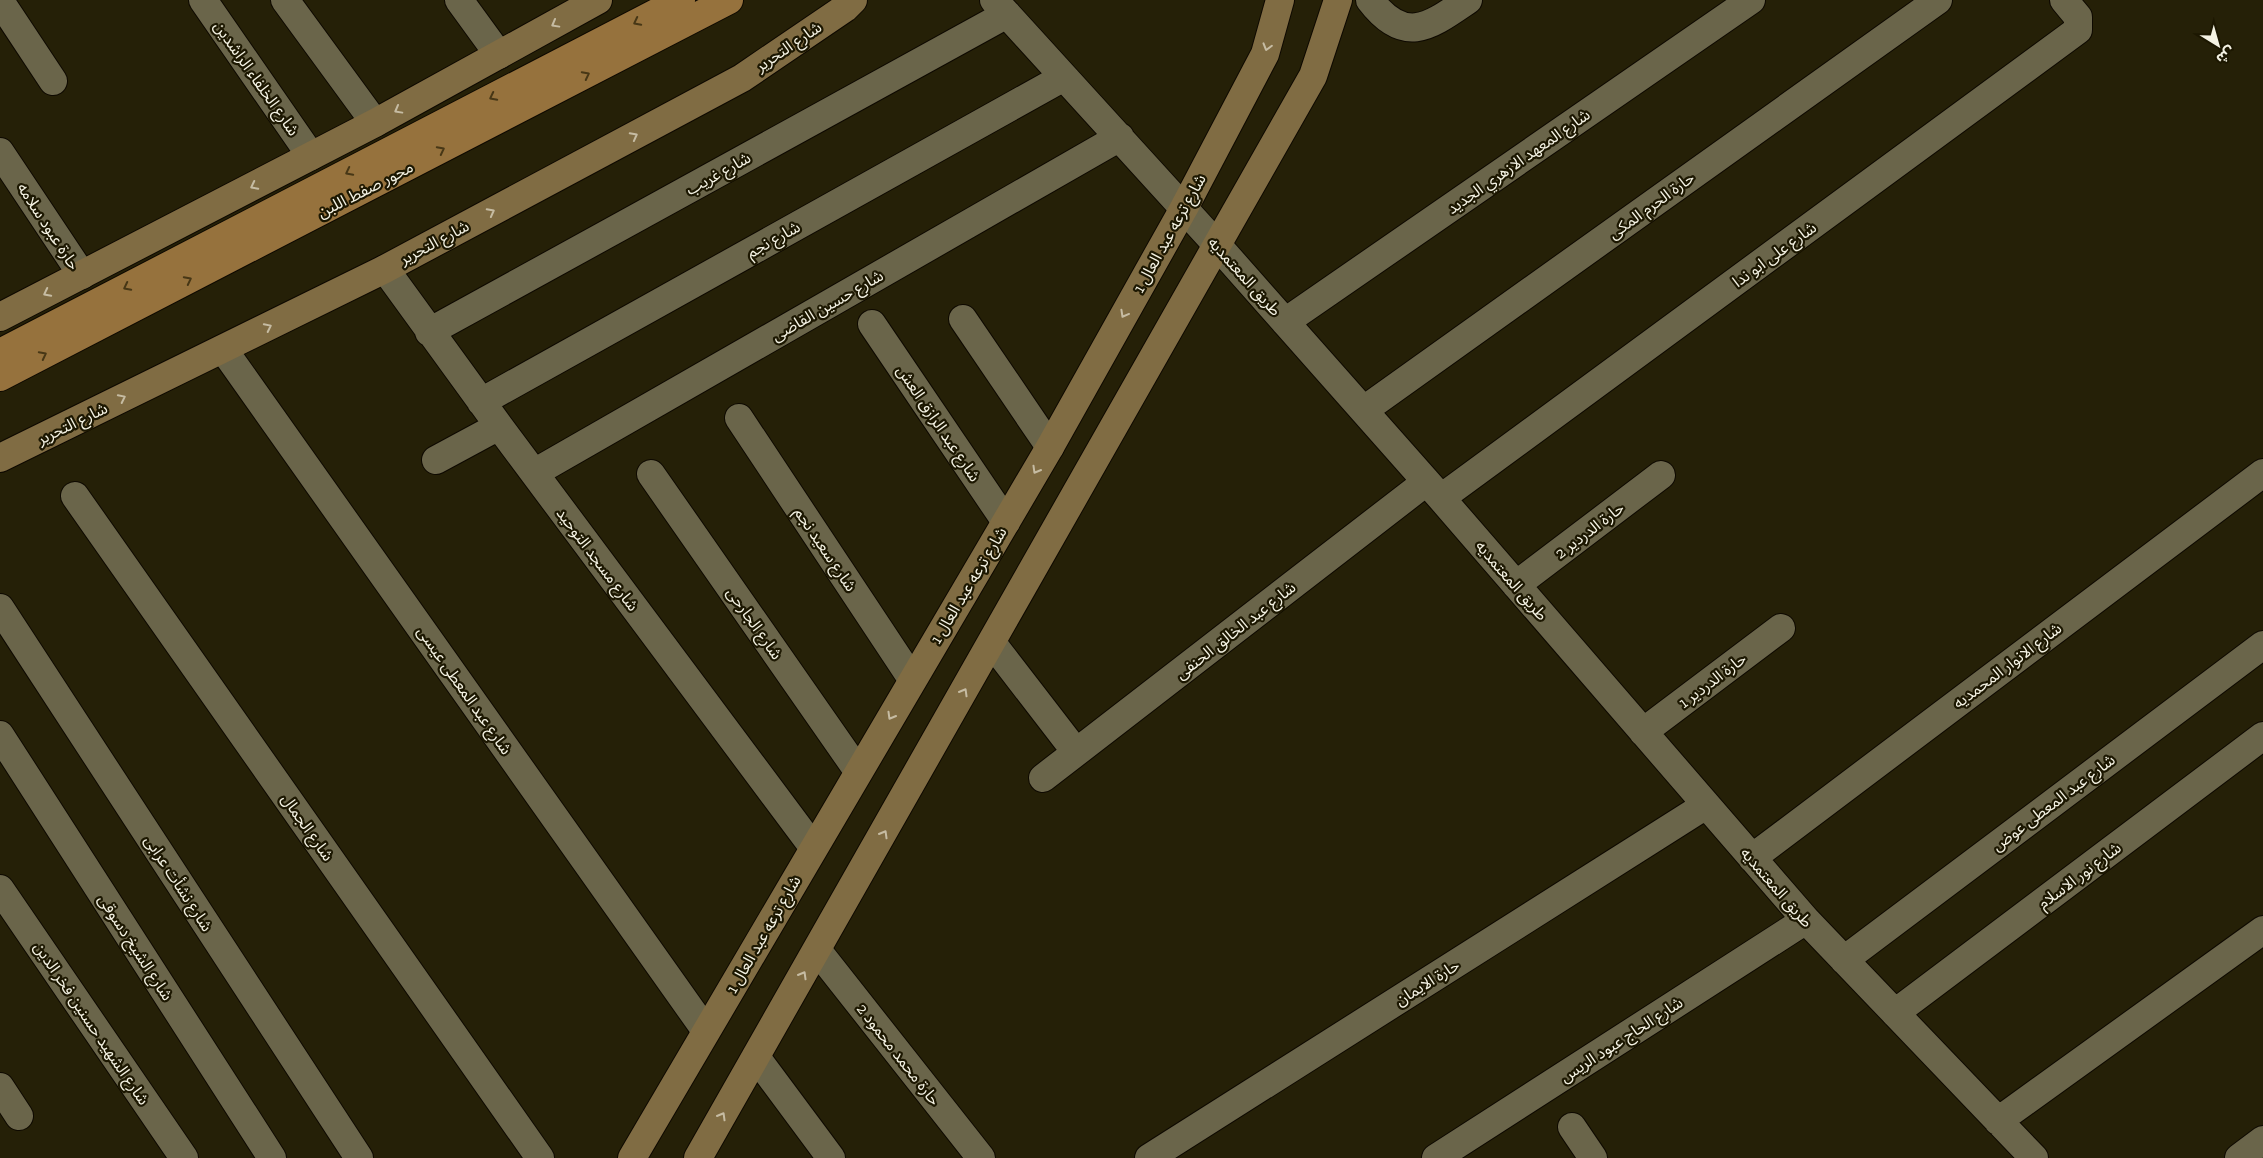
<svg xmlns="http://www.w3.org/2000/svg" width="2263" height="1158" viewBox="0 0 2263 1158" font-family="'Zilla Slab','Noto Sans Arabic',serif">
<rect width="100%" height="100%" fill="#252007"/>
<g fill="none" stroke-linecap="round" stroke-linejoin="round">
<defs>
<path id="street" d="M203 0 311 156
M285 0 375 123
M459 0 499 55
M994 0 1218 246 1441 498 1806 920 2034 1158
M1370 0C1405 46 1430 26 1468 0
M0 1 53 81
M0 152 82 275
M385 269 499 426 813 847
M963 319 1050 447
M1285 322 1751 0
M872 324 1006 522
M429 332 1007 14
M223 349 706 1031
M481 402 1064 77
M1364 410 1938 0
M739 418 912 679
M436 460 499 426
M534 473 1120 137
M651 474 858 771
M75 496 540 1158
M1441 498 2078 30V17L2064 0
M1516 585 1661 475
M0 608 359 1158
M992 643 1076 752
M1643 732 1781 628
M0 735 272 1158
M1043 778 1426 482
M1752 858 2263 473
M0 889 184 1158
M817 950 981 1158
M1844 960 2263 645
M1895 1013 2263 736
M756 1057 831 1158
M0 1087 19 1116
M1998 1121 2263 930
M1572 1127 1593 1158
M1149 1158 1706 805
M1436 1158 1806 920
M2239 1158 2263 1140"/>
<path id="secondary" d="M0 317 375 123 598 0
M0 458 385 269 742 78 845 8 853 0
M632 1158 1050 447 1184 208 1265 54 1280 0
M698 1158 1313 76 1338 0"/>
<path id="primary" d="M0 353 681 0
M0 377 729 0"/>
</defs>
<use href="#street" stroke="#0e0900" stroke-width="30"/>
<use href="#secondary" stroke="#0e0900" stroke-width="30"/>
<use href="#primary" stroke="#0e0900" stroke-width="30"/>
<use href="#street" stroke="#6a654a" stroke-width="28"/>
<use href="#secondary" stroke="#806c43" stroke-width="28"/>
<use href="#primary" stroke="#96723d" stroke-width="28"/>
</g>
<defs><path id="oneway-chevron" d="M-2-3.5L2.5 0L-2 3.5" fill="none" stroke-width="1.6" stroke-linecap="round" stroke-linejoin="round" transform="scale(1.25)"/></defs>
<g stroke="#473716">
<use href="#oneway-chevron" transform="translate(637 22) rotate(153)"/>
<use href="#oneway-chevron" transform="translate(586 75) rotate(-27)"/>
<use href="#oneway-chevron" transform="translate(493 97) rotate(153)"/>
<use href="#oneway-chevron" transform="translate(441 150) rotate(-27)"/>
<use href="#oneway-chevron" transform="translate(349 172) rotate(153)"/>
<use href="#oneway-chevron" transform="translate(188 280) rotate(-27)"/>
<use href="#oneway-chevron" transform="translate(127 287) rotate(153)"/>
<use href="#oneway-chevron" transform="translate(43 355) rotate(-27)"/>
</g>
<g stroke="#c6bca3">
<use href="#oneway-chevron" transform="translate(555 24) rotate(151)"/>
<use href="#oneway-chevron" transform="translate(1267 47) rotate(106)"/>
<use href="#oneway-chevron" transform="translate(398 110) rotate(151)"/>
<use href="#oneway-chevron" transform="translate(634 136) rotate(-28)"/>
<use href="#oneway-chevron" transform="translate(254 186) rotate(153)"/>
<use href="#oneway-chevron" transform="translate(491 212) rotate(-28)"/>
<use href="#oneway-chevron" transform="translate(47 293) rotate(153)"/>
<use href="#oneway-chevron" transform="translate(1124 314) rotate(119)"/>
<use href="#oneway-chevron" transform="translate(268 327) rotate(-26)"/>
<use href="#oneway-chevron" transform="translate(122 398) rotate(-26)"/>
<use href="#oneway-chevron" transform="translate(1036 470) rotate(120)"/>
<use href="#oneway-chevron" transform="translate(964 692) rotate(-60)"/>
<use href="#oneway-chevron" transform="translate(891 716) rotate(120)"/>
<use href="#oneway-chevron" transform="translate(884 834) rotate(-60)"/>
<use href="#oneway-chevron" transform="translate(803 975) rotate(-60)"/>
<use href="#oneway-chevron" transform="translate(722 1116) rotate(-60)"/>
</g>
<g text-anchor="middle" stroke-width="4.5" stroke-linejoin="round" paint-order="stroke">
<g font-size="16" fill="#f4f2e3" stroke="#1c1701">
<text transform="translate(788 46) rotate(-34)" y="6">شارع التحرير</text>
<text transform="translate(257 78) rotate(55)" y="6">شارع الخلفاء الراشدين</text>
<text transform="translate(1518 161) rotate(-35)" y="6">شارع المعهد الازهري الجديد</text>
<text transform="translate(718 173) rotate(-29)" y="6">شارع غريب</text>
<text transform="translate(365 189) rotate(-27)" y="6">محور صفط اللبن</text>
<text transform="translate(1651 205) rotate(-36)" y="6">حارة الحرم المكى</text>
<text transform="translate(49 226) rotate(57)" y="6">حارة عبود سلامه</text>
<text transform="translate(1169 233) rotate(-61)" y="6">شارع ترعه عبد العال 1</text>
<text transform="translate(773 239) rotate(-29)" y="6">شارع نجم</text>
<text transform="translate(434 242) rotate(-28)" y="6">شارع التحرير</text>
<text transform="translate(1774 254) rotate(-36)" y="6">شارع على ابو ندا</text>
<text transform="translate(1245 276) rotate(48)" y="6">طريق المعتمديه</text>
<text transform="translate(827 305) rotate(-30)" y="6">شارع حسين القاضى</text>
<text transform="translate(72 423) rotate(-26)" y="6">شارع التحرير</text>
<text transform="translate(939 423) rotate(56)" y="6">شارع عبد الرازق العش</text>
<text transform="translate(1589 530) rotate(-37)" y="6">حارة الدردير 2</text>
<text transform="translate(826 549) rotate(56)" y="6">شارع سعيد نجم</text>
<text transform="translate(598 559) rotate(53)" y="6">شارع مسجد التوحيد</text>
<text transform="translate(1512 580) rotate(49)" y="6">طريق المعتمديه</text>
<text transform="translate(968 585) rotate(-59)" y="6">شارع ترعه عبد العال 1</text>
<text transform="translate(755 623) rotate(55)" y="6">شارع الجارحى</text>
<text transform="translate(1235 630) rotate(-38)" y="6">شارع عبد الخالق الحنفى</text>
<text transform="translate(2007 665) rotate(-37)" y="6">شارع الانوار المحمديه</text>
<text transform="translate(1712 680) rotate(-37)" y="6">حارة الدردير 1</text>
<text transform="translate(465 690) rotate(55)" y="6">شارع عبد المعطى عيسى</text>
<text transform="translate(2053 802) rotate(-37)" y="6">شارع عبد المعطى عوض</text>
<text transform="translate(308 827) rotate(55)" y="6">شارع الجمال</text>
<text transform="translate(2079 875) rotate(-37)" y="6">شارع نور الاسلام</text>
<text transform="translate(179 883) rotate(57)" y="6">شارع نشأت عرابى</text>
<text transform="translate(1777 887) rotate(49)" y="6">طريق المعتمديه</text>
<text transform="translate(763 934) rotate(-60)" y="6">شارع ترعه عبد العال 1</text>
<text transform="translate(136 947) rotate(57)" y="6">شارع الشيخ دسوقى</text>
<text transform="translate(1427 982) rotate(-32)" y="6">حارة الايمان</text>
<text transform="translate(92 1023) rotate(56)" y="6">شارع الشهيد حسنين فخر الدين</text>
<text transform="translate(1621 1039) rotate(-33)" y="6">شارع الحاج عبود الريس</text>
<text transform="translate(899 1054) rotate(52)" y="6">حارة محمد محمود 2</text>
</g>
</g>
<g transform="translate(2218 45) rotate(143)" stroke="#1c1701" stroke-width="4" paint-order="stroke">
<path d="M0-4L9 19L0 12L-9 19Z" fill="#f4f2e3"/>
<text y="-8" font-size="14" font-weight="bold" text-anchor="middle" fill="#f4f2e3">ش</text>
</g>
</svg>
